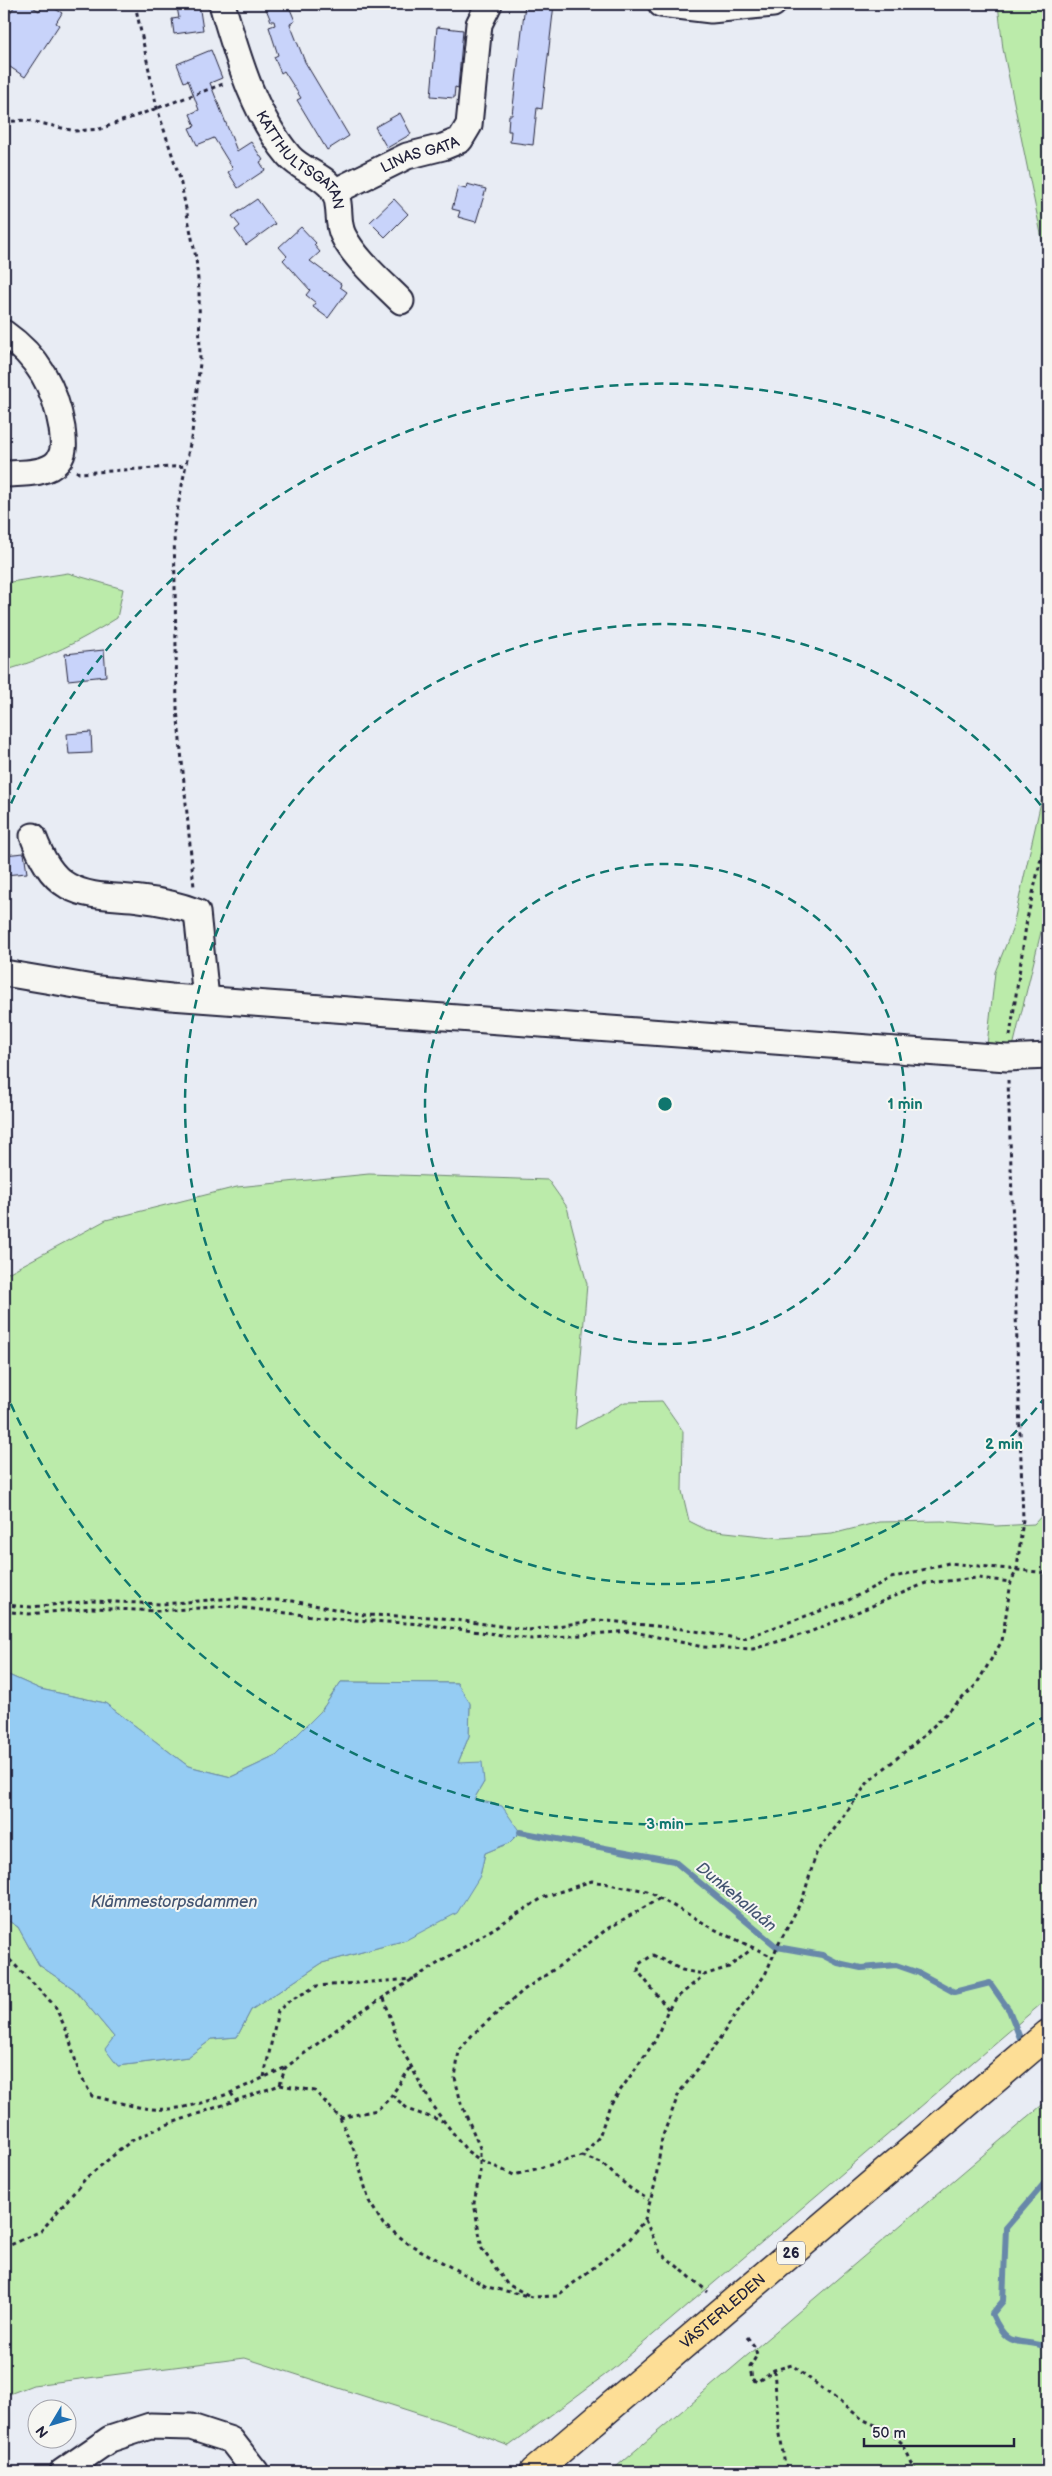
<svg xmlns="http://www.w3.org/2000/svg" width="1052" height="2476" viewBox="0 0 1052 2476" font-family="'Balsamiq Sans',sans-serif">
<rect width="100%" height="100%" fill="#e8ecf4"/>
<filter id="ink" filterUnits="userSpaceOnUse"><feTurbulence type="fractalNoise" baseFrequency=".02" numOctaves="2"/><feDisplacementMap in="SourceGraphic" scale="10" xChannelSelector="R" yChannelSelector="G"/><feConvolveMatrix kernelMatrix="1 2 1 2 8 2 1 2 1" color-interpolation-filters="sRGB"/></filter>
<g filter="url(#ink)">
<path fill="#bbebaa" stroke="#6e8672" d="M998 4H1048V268L1003 49Z
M68 573 123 589 117 618C79 642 47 658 4 671V583Z
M1048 771V903L1013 1047 987 1045 995 972 1012 930Z
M369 1174 548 1180 567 1207 587 1284 575 1429 625 1402 662 1401 683 1431 682 1491 689 1521 707 1530 781 1538 832 1534 879 1522 942 1521 996 1526 1034 1524 1048 1509V1998L613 2369 509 2446 457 2426 245 2358 33 2385 4 2396V1918L18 1927 39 1965 74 1989 114 2037 106 2049 118 2066 188 2057 212 2039 237 2037 251 2010 322 1963 406 1940 480 1876 485 1853 509 1843 474 1799 484 1782 458 1763 469 1736 470 1704 457 1683 341 1682 321 1711 276 1756 231 1777 188 1766 105 1703 40 1689 4 1673V1275L106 1220 237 1187Z
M1048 2100V2472H610Z"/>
<path fill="#95ccf3" stroke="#6788a9" d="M4 1673 40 1689 105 1703 188 1766 231 1777 276 1756 321 1711 341 1682 457 1683 470 1703 469 1736 458 1763 482 1762 484 1782 474 1799 502 1806 520 1832 509 1843 485 1853 480 1876 457 1913 406 1940 322 1963 251 2010 237 2037 212 2039 188 2057 118 2066 105 2049 114 2037 74 1989 39 1965 18 1927 4 1918Z"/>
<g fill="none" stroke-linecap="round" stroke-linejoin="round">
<path stroke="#6788a9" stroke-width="6" d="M520 1832 674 1861 777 1947 822 1955 838 1963 861 1968 896 1965 919 1973 954 1992 990 1983 1009 2010 1020 2038
M1045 2083 1048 2091
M1048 2179 1006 2228 1003 2301 992 2314C1009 2351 1016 2337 1048 2347"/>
</g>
<path fill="#c8d3fa" stroke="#22223b" d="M16 4H28L39 11 44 4H47L62 13 56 23 59 25 25 77 4 63V22Z
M199 4 203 30 174 34 172 19 179 18 177 7Z
M264 4H288L295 21 290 24 305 62 349 136 327 150 297 100 301 98 284 71 281 73 274 57 278 55 269 27 275 25 274 21H271Z
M525 4H554L542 109 537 108 533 145 510 142 511 131H508L509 115H512Z
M437 27 463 30 458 88 455 87 454 98 431 96Z
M211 50 222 78 210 83 237 151 251 142 263 160 260 162 265 170 238 188 228 172 233 169 214 138 197 145 189 128 195 126 190 114 199 110 188 80 184 82 177 64Z
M400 113 411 134 387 148 375 127Z
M467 184 486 189 476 222 458 217 460 211 452 209 458 187 466 189Z
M257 199 275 224 246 245 235 230 240 226 232 216Z
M394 199 408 214 385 237 370 222Z
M301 227 316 243 314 245 320 252 310 261 341 284 340 287 347 292 328 318 313 307 316 303 306 295 310 290 283 260 287 256 279 247Z
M104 650 106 676 68 680 65 654Z
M91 732 92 753 69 754 67 734Z
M24 853 27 873 4 875V855Z"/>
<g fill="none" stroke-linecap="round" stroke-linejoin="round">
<defs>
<g id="minor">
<path id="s1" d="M222 4C238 57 253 113 289 156 302 171 323 174 334 191 342 205 336 221 343 235 354 258 383 283 401 301"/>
<path d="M661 4 711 10 773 4"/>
<path id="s2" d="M334 192 407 156 443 147 460 140 469 125 479 24 489 4"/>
<path d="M4 333C38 357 55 387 62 428 63 439 66 451 58 461 47 475 20 473 4 474"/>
<path d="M33 836C40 855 50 876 68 886 89 898 116 896 140 899 159 901 178 905 197 912L206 999"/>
<path d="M4 973 99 989 171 997 1007 1058 1048 1056"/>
<path d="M62 2472 110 2439 150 2426 191 2427 231 2440 256 2472"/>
</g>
<g id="highway">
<path id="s3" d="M534 2472 1048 2034"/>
</g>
</defs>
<use href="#minor" stroke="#22223b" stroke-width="29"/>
<use href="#highway" stroke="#22223b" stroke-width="31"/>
<path stroke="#22223b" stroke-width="3" stroke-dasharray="4 4" stroke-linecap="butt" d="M135 4 157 108 180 179 196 258 199 291 200 363 192 433 174 527 177 709 194 887
M4 122 27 120 75 131 100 129 226 83
M76 471 79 473 186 466
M1010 1036 1027 919 1048 828
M4 1605 31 1607 92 1601 162 1604 235 1598 293 1601 365 1615 434 1617 529 1630 599 1620 683 1629 742 1639 845 1602 891 1578 949 1563 1048 1573
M4 1611 29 1614 92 1608 158 1611 227 1606 339 1619 421 1624 532 1639 630 1631 703 1647 753 1649 810 1632 926 1583 978 1578 1011 1582
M4 1954 55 2006 68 2034 79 2073 92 2096C111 2100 132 2107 152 2109 199 2112 243 2087 284 2068
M384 1998 399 2044 433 2107 467 2151 480 2160 514 2175 582 2156 599 2137 610 2105 655 2041 667 2012 674 2000 704 1975 729 1967 753 1948
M668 2009 638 1971 639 1964 653 1955 682 1970 703 1974
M264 2077 278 2011 289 2001 317 1986 414 1979
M280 2085 285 2068 357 2014 544 1897 592 1881 647 1891 716 1930 773 1957
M231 2093 237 2102
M392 2095 409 2110 442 2121
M340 2118 377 2110 389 2099 411 2067
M582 2156 601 2163 631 2189 649 2200
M645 2220 660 2252 708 2292
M4 2248 41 2231 87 2177 131 2141 166 2125 280 2085 315 2091 340 2118 356 2155 369 2201 383 2224 409 2244 487 2287 533 2297 557 2296 629 2240 645 2219 655 2184 662 2138 679 2093 707 2057 738 2011 765 1975 777 1947 803 1898 816 1854 869 1781 919 1740 976 1685 1002 1641 1011 1582 1017 1569 1023 1519 1008 1080
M528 2295 507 2284 482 2249 474 2203 480 2172V2148L461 2103 455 2078 459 2051 473 2034 525 1989 565 1962 607 1929 660 1898
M747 2337 755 2347 757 2355 750 2367 752 2379 757 2382 774 2370 792 2365 862 2419 890 2432 903 2444 916 2472
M774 2370 779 2428 786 2472"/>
<use href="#minor" stroke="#f6f6f2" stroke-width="25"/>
<use href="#highway" stroke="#fdde96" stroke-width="28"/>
</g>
</g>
<g fill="none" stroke="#0f766e" stroke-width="2.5" stroke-dasharray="9 6">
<circle cx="665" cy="1104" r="240"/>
<path d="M1046 1396A480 480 0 1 1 1046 812"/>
<path d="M1047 1715A720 720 0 0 1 5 1391M5 817A720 720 0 0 1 1047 493"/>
</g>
<g text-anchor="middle" stroke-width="4" stroke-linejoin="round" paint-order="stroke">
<rect fill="#f6f6f2" stroke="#626272" stroke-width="1" x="777" y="2241.5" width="28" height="23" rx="4"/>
<g font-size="14" font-weight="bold" fill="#22223b">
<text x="791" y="2258">26</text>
</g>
<g font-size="15" fill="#22223b" stroke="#f6f6f2">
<text dy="5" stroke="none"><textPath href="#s2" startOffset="94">LINAS GATA</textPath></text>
<text dy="5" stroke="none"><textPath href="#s1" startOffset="179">KATTHULTSGATAN</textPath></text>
<text dy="5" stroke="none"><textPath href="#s3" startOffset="248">VÄSTERLEDEN</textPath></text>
</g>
<g font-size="16" font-style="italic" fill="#445572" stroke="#f6f6f2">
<text transform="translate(737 1896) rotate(40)" y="6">Dunkehallaån</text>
<text x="174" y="1907">Klämmestorpsdammen</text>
</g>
</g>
<circle cx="665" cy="1104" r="8" fill="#0f766e" stroke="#f6f6f2" stroke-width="2.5"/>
<g font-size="15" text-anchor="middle" font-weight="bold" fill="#0f766e" stroke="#f6f6f2" stroke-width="4" stroke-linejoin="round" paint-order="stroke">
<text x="905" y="1109">1 min</text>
<text x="1004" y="1449">2 min</text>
<text x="665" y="1829">3 min</text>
</g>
<rect width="1052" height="2476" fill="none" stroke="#f6f6f2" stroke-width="20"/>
<rect x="10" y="10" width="1032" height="2456" fill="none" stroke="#22223b" stroke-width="2" filter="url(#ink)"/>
<g transform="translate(52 2424) rotate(232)"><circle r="24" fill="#f6f6f2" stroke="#a1a1a9"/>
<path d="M0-4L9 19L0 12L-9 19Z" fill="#1f6fb2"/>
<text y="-8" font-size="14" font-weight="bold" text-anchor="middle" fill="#22223b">N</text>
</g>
<path d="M864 2438v8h150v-8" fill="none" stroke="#22223b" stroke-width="2.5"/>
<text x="872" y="2438" font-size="15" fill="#22223b" stroke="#f6f6f2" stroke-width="4" paint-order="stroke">50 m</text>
</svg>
